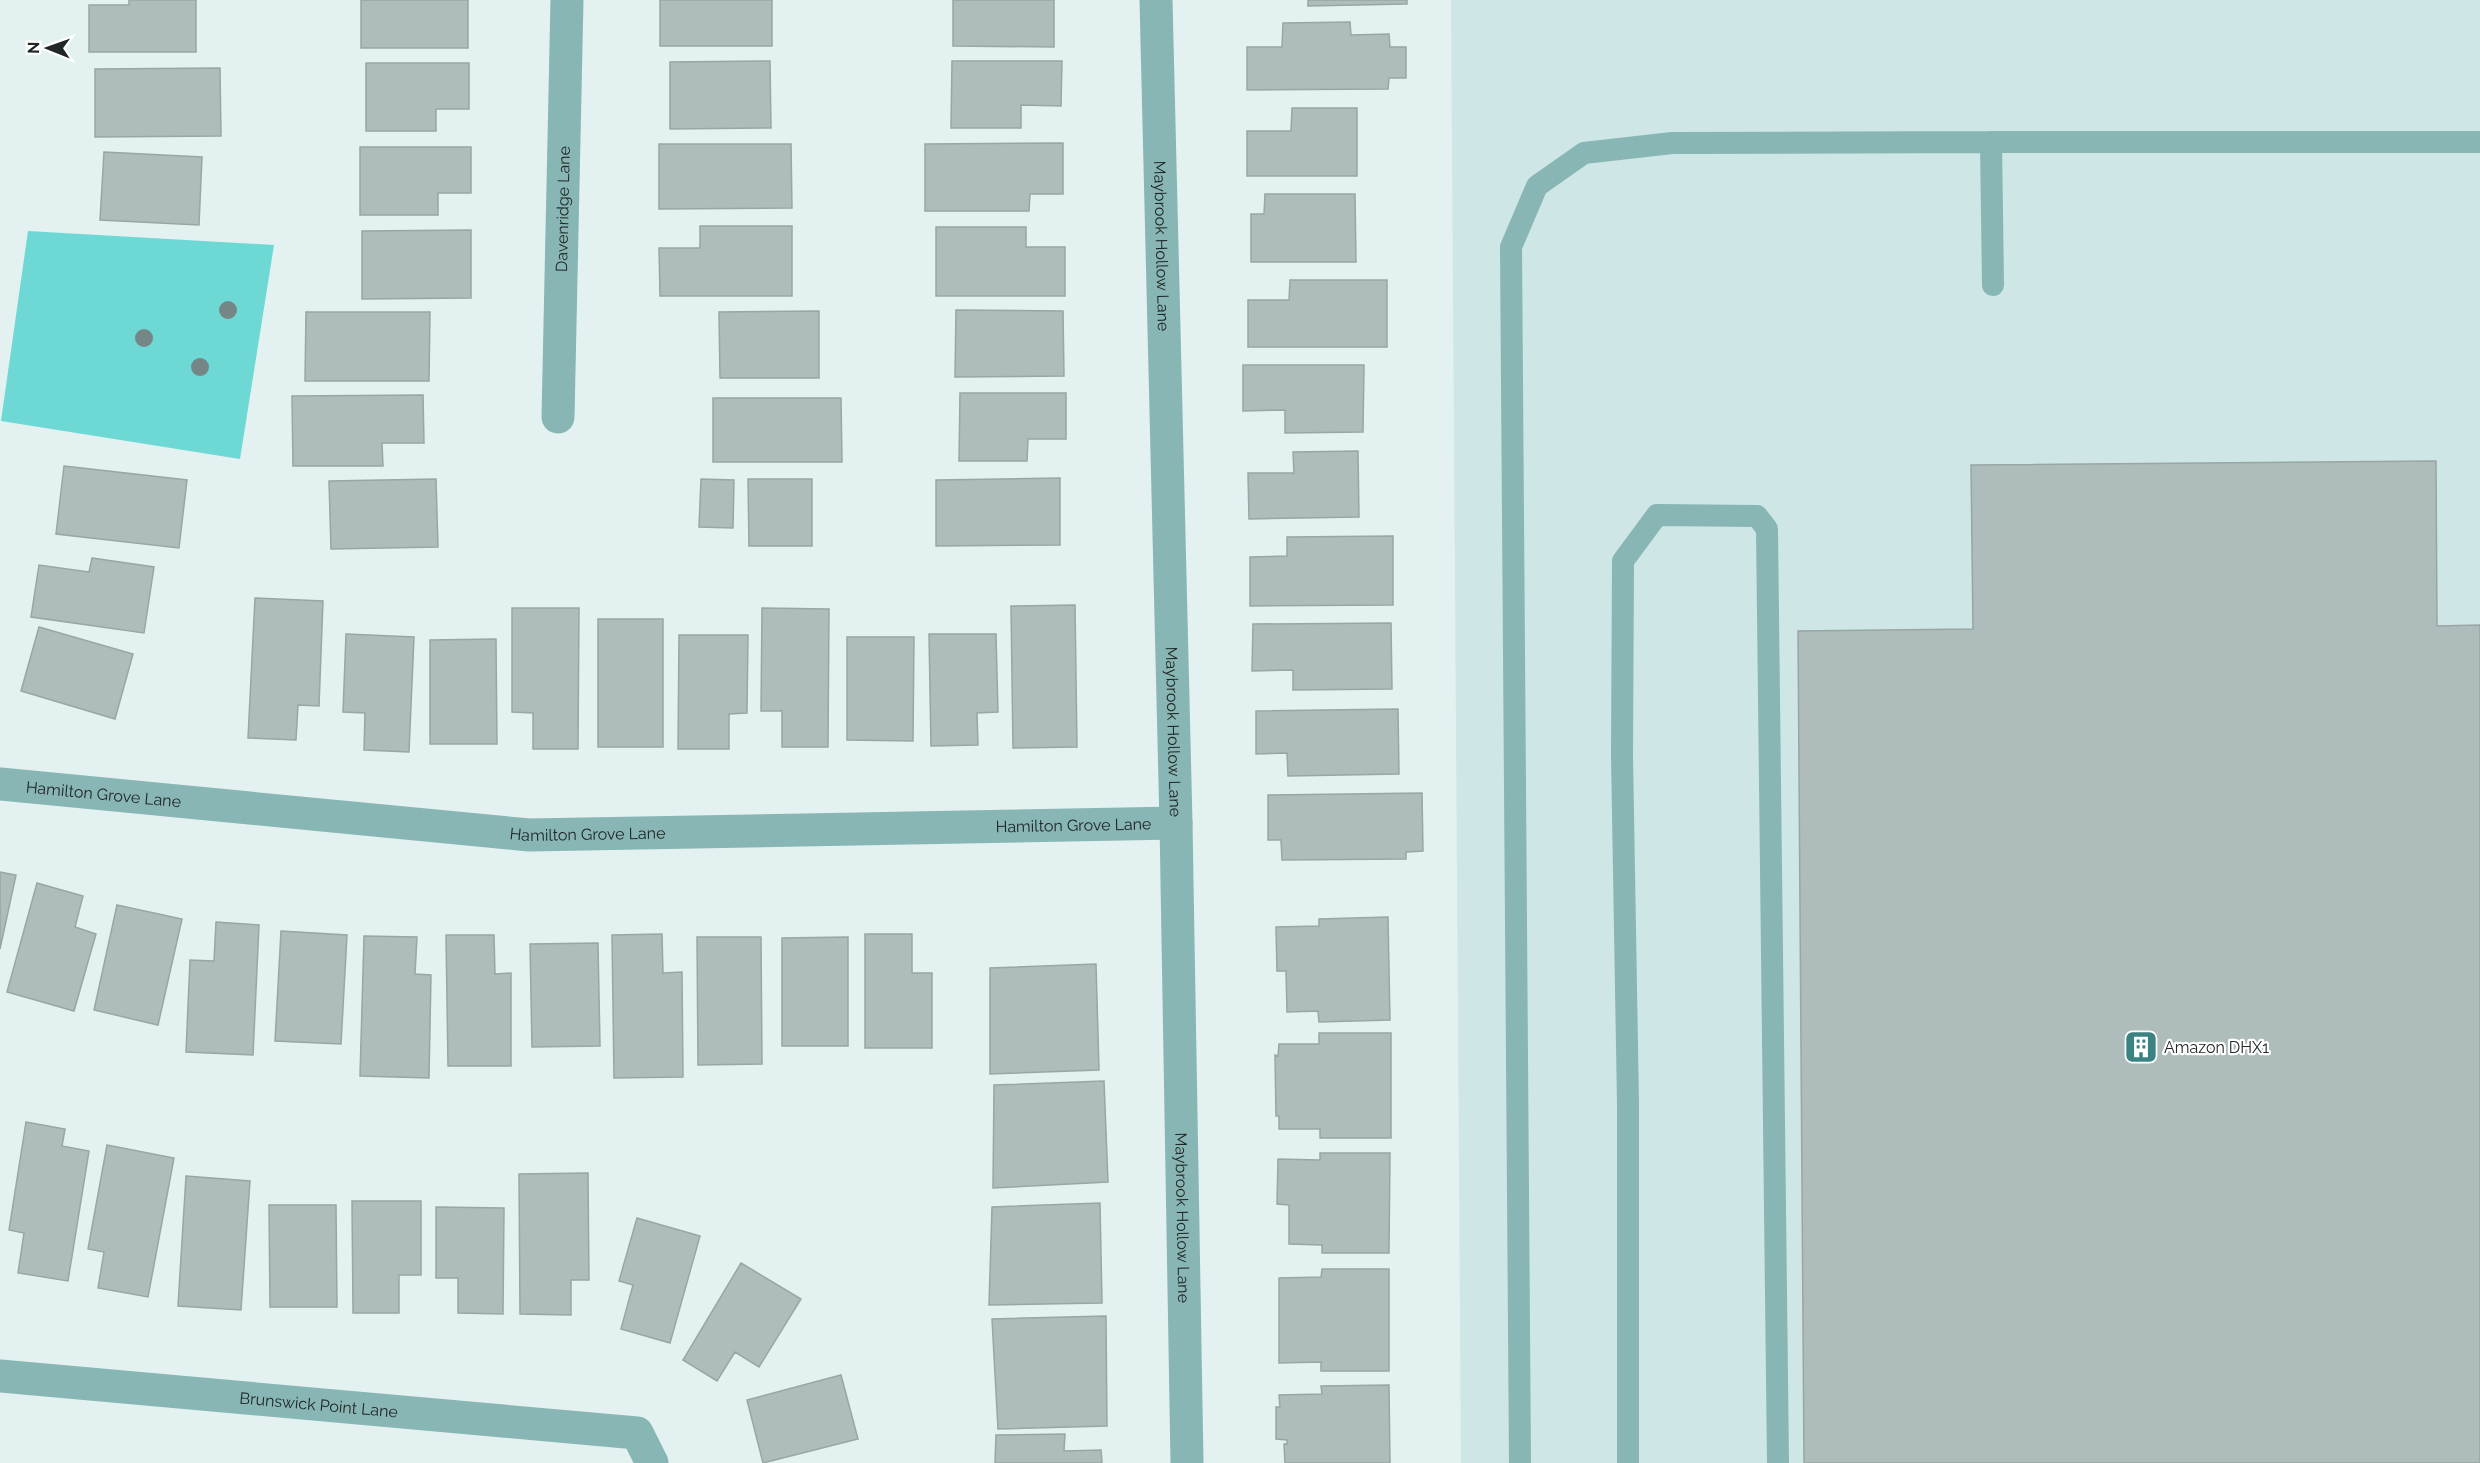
<svg xmlns="http://www.w3.org/2000/svg" width="2480" height="1463" viewBox="0 0 2480 1463" font-family="Raleway,sans-serif">
<rect width="100%" height="100%" fill="#e3f1f1"/>
<path fill="#cee6e5" d="M1451 0H2480V1463H1461Z"/>
<path fill="#6ed8d5" d="M28 231 274 245 240 459 1 421Z"/>
<path fill="#aebcbb" stroke="#98a6a5" stroke-width="1.5" d="M129 0H196V52H89V5H129Z
M361 0H468V48H361Z
M660 0H772V46H660Z
M953 0H1054V47L953 46Z
M1308 0H1407V4L1308 6Z
M1350 22 1351 35 1389 34 1390 47H1406V78H1389L1388 89 1247 90V47H1282L1283 23Z
M770 61 771 128 670 129V62Z
M952 61H1062L1061 106 1021 105V128H951Z
M366 63H469V109H436V131H366Z
M220 68 221 136 95 137V69Z
M1292 108H1357V176H1247V131H1291Z
M1063 143V194H1030L1029 211H925V144Z
M659 144H791L792 208 659 209Z
M360 147H471V193H438V215H360Z
M104 152 202 157 199 225 100 220Z
M1265 194H1355L1356 262H1251V214H1264Z
M700 226H792V296H660L659 248H700Z
M936 227H1026V247H1065V296H936Z
M471 230V298L362 299V231Z
M1290 280H1387V347H1248V300H1289Z
M956 310 1063 311 1064 376 955 377Z
M819 311V378H720L719 312Z
M306 312H430L429 381H305Z
M1243 365H1364L1363 432 1285 433V410L1243 411Z
M960 393H1066V439H1028L1027 461H959Z
M423 395 424 443H382L383 466H293L292 396Z
M713 398H841L842 462H713Z
M1358 451 1359 517 1249 519 1248 473H1294L1293 452Z
M2436 461 2437 626 2480 625V1463H1804L1798 631 1973 629 1971 465Z
M64 466 187 480 179 548 56 534Z
M1060 478V545L936 546V480Z
M436 479 438 547 331 549 329 481Z
M701 479 734 480 733 528 699 527Z
M748 479H812V546H749Z
M1393 536V605L1250 606V557L1287 556V537Z
M92 558 154 567 144 633 31 617 39 565 89 572Z
M255 598 323 601 319 706 298 705 296 740 248 738Z
M1075 605 1077 747 1013 748 1011 606Z
M512 608H579L578 749H533V713L512 712Z
M762 608 829 609 828 747H782V711H761Z
M598 619H663V747H598Z
M1391 623 1392 689 1293 690V670L1252 671 1253 624Z
M39 627 133 654 115 719 21 691Z
M346 634 414 637 409 752 364 750 365 713 343 712Z
M929 634H996L998 712 977 713 978 745 931 746Z
M679 635H748L747 713 729 714V749H678Z
M847 637H914L913 741 847 740Z
M496 639 497 744H430V640Z
M1398 709 1399 774 1288 776 1287 753 1256 754V711Z
M1422 793 1423 851 1406 852V859L1282 860 1281 840H1268V795Z
M0 872 16 875 0 949Z
M37 883 83 896 75 927 96 934 74 1011 7 992Z
M117 905 182 919 158 1025 94 1010Z
M1388 917 1390 1020 1319 1022 1318 1011 1287 1012 1286 971H1277L1276 927 1319 926V919Z
M216 922 259 925 253 1055 186 1052 190 960 214 961Z
M281 931 347 935 341 1044 275 1041Z
M662 934 663 973 682 972 683 1077 614 1078 612 935Z
M865 934H912V973H932V1048H865Z
M446 935H494L495 974 511 973V1066H448Z
M364 936 417 937 415 974 431 975 429 1078 360 1076Z
M697 937H761L762 1064 698 1065Z
M848 937V1046H782V938Z
M598 943 600 1046 532 1047 530 944Z
M1096 964 1099 1070 990 1074V968Z
M1319 1033H1391V1138H1320V1129H1279V1116H1276L1275 1055 1278 1056 1279 1044H1319Z
M1104 1081 1108 1182 993 1188 994 1085Z
M26 1122 65 1129 62 1146 89 1151 68 1281 18 1273 24 1233 9 1230Z
M107 1145 174 1158 148 1297 98 1288 104 1252 88 1249Z
M1320 1153H1390L1389 1253H1322V1245L1289 1244V1205L1277 1204 1278 1159 1320 1160Z
M588 1173 589 1280H571V1315L520 1314 519 1174Z
M186 1176 250 1181 241 1310 178 1306Z
M352 1201H421V1275H399V1313H353Z
M1100 1203 1102 1303 989 1305 992 1207Z
M269 1205H336L337 1307H270Z
M436 1207 504 1208 503 1314 458 1313V1278H436Z
M637 1218 700 1236 670 1343 621 1329 633 1285 619 1281Z
M741 1263 801 1299 759 1367 735 1352 717 1381 683 1360Z
M1322 1269H1389V1371H1321V1362L1279 1363V1278L1321 1277Z
M1106 1316 1107 1426 998 1429 992 1319Z
M841 1375 858 1439 763 1463 747 1400Z
M1389 1385 1390 1463H1285L1284 1444H1287V1440L1276 1439V1407H1280L1279 1395 1322 1394 1321 1386Z
M1065 1434 1064 1451 1101 1450 1102 1463H995L996 1435Z"/>
<g fill="none" stroke-linecap="round" stroke-linejoin="round">
<path stroke="#87b6b4" stroke-width="22" d="M1993 285 1991 142H2480
M1520 1463 1511 247 1537 186 1584 153 1672 143 1991 142
M1628 1463V1104L1622 755 1623 561 1657 515 1757 516 1767 529 1778 1463"/>
<g stroke="#87b6b4" stroke-width="33">
<path id="s1" d="M1156 0 1176 823 1187 1463"/>
<path id="s2" d="M558 417 567 0"/>
<path id="s3" d="M0 784 529 835 1176 823"/>
<path id="s4" d="M0 1376 637 1433 652 1463"/>
</g>
</g>
<g fill="#748686">
<circle cx="228" cy="310" r="9"/>
<circle cx="144" cy="338" r="9"/>
<circle cx="200" cy="367" r="9"/>
</g>
<defs>
<symbol id="building-square" viewBox="-11 -11 22 22"><rect x="-9" y="-9" width="18" height="18" rx="4" fill="#3b8382" stroke="#fff"/><path d="M-4-6H4V6H1V3H-1V6H-4ZM-2.5-4.3h1.7v1.8h-1.7ZM.8-4.3h1.7v1.8H.8ZM-2.5-1h1.7V.8h-1.7ZM.8-1h1.7V.8H.8Z" fill="#fff"/></symbol>
</defs>
<g fill-rule="evenodd">
<use href="#building-square" x="2122" y="1028" width="38" height="38"/>
</g>
<g text-anchor="middle" stroke-width="4.5" stroke-linejoin="round" paint-order="stroke">
<g font-size="16" fill="#212626" stroke="#fff">
<text dy="6" stroke="none"><textPath href="#s2" startOffset="208">Davenridge Lane</textPath></text>
<text dy="6" stroke="none"><textPath href="#s1" startOffset="246">Maybrook Hollow Lane</textPath></text>
<text dy="6" stroke="none"><textPath href="#s1" startOffset="732">Maybrook Hollow Lane</textPath></text>
<text dy="6" stroke="none"><textPath href="#s3" startOffset="104">Hamilton Grove Lane</textPath></text>
<text dy="6" stroke="none"><textPath href="#s3" startOffset="1076">Hamilton Grove Lane</textPath></text>
<text dy="6" stroke="none"><textPath href="#s3" startOffset="590">Hamilton Grove Lane</textPath></text>
<text dy="6" stroke="none"><textPath href="#s1" startOffset="1218">Maybrook Hollow Lane</textPath></text>
<text dy="6" stroke="none"><textPath href="#s4" startOffset="320">Brunswick Point Lane</textPath></text>
</g>
<g font-size="16" fill="#212626" stroke="#fff" text-anchor="start">
<text x="2164" y="1053">Amazon DHX1</text>
</g>
</g>
<g transform="translate(48 48) rotate(271)" stroke="#ffffff" stroke-width="4.5" paint-order="stroke">
<path d="M0-4.5L10 22L0 15L-10 22Z" fill="#212626"/>
<text y="-9" font-size="16" font-weight="bold" text-anchor="middle" fill="#212626">N</text>
</g>
</svg>
